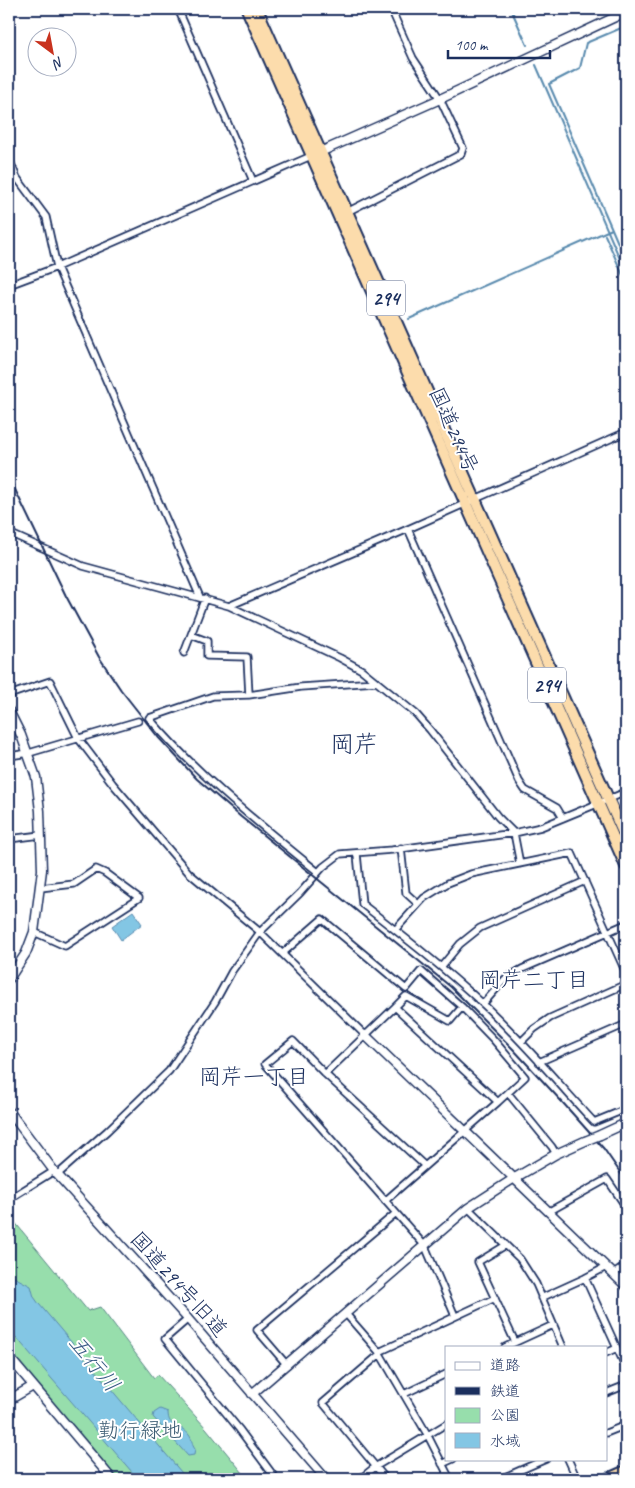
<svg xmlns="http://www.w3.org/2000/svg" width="635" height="1488" viewBox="0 0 635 1488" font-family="Caveat,'Klee One',sans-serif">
<rect width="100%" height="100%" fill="#fff"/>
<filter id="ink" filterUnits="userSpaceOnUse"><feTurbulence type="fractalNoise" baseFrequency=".02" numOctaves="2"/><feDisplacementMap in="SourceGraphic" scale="10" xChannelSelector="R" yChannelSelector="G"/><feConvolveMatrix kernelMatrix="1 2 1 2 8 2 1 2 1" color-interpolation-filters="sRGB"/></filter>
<g filter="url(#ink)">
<path fill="#97deac" stroke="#598685" d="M9 1219 13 1220 88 1311 100 1307 154 1378 158 1375 206 1428 248 1479H117L9 1351Z"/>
<path fill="#83c6e4" stroke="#598aae" d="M133 911 142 924 121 940 112 926Z
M9 1273 12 1276 31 1286 34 1297 39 1304 187 1479H138L9 1329Z
M160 1409 168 1412C168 1430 182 1424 189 1435 193 1440 191 1444 195 1449L194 1455 188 1456 153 1417 154 1413Z"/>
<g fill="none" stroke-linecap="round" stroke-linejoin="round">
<path stroke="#598aae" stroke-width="2" d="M511 9 527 45
M536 65 626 273
M612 229 626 262
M605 235 626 282
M409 319 612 229 549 84 580 68 586 43 626 26
M618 791 626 787"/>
<defs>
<path id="street" d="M178 9 253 181
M9 159 17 178 46 217 57 267 200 597
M347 212 461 154 463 148 440 99 413 58 391 9
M9 285 57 267 311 156
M408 529 519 781 525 790 557 808 563 818
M9 533 83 566 229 606 340 658 362 670 416 714 430 730 498 817 514 833 520 864
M229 606 408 529 626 432
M191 635 207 641V656L247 657 249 695
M184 653 205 598
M9 695 50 681 78 738 113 784 189 873 260 932 365 1035
M9 756 29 753 138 721
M9 839 41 835
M401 848 406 893 418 904
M357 854 362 904C403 936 444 968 482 1003 522 1040 557 1082 594 1122L626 1109
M318 872C259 824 199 776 149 718L213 696 249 695 301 687 376 682
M395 930 424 898 448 883 471 874 572 853 626 973
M34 932 65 946 139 898 105 873 96 869 74 884 40 888
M283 953 322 919 406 989 421 971 462 1007 493 1039 525 1077 498 1102 385 1201
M441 967 460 944 480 928 585 881
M483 1004 505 979 522 969 626 924
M395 1007 406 996 450 1021 462 1007
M521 1042 534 1029 550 1018 626 984
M539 1062 626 1024
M325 1074 425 1166
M508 1093 552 1147 556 1154
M57 1175 107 1131 169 1071 215 1002 232 971 260 932 300 893 323 867 340 854 392 850 514 833 541 827 626 792
M9 1199 54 1171
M468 1208 520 1259 536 1284 563 1347
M548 1212 607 1179 626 1207
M506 1245 478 1262 515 1342
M614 1274 626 1265
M585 1278 626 1368
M541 1298 585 1278 606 1267
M346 1314 379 1352 427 1434 450 1479
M455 1316 425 1246 265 1064 293 1041 325 1074 395 1007 498 1102
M188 1319 165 1339 239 1429 276 1479
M505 1347 553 1325
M379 1352 495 1298
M606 1353 617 1348
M380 1354 323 1403 386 1479
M287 1365 257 1330 396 1213
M606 1393 626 1385
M404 1394 446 1374
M606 1433 626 1425
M568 1459 577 1479
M442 1464 453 1459
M360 1479 375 1467 446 1424
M500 1479 546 1459"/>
<path id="secondary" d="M318 153 440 99 626 12
M9 711 21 735 36 777 40 811 42 870 34 932 26 953 9 979
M365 1035 626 1286
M9 1111 54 1171 188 1319 326 1479
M600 1135 626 1123
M9 1357 112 1479
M252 1394 468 1208 513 1179 556 1154 585 1141
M9 1400 33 1386"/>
<path id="highway" d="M247 9 626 866
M257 9 626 839
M608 1479 626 1471"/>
</defs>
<use href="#street" stroke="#1b2f5e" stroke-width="9"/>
<use href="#secondary" stroke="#1b2f5e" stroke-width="11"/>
<use href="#highway" stroke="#1b2f5e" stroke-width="14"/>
<use href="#street" stroke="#fff" stroke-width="5.5"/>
<use href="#secondary" stroke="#fff" stroke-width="8"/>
<use href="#highway" stroke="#fcdcac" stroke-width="10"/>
<path stroke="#1b2f5e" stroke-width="2" d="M9 477 66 596 99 657 121 690 158 737 197 779 241 817 451 987 513 1049 563 1103 604 1149 626 1181"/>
<defs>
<path id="secondary-bridge" d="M585 1141 600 1135"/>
</defs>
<use href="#secondary-bridge" stroke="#1b2f5e" stroke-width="11" stroke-linecap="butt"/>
<use href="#secondary-bridge" stroke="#fff" stroke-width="8"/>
</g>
</g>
<g text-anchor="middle" stroke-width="4" stroke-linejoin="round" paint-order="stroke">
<g fill="#fff" stroke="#5f6d8e" stroke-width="1">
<rect x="367" y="280.5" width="38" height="35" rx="4"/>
<rect x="528" y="667.5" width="38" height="35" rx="4"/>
</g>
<g font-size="20" font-weight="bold" fill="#1b2f5e">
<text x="386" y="305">294</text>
<text x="547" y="692">294</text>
</g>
<g font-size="21" fill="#1b2f5e" stroke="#fff">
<text transform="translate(454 430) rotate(66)" y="7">国道294号</text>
<text transform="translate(179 1284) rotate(48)" y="7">国道294号旧道</text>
</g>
<g font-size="21" fill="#3a5b72" stroke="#fff">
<text x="140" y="1437">勤行緑地</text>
</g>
<g font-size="22" fill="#1b2f5e" stroke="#fff">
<text x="534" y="987">岡芹二丁目</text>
<text x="254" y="1084">岡芹一丁目</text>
</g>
<g font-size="22" font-style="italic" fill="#3a5c86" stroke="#fff">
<text transform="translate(95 1363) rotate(51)" y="8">五行川</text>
</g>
<g font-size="24" fill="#1b2f5e" stroke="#fff">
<text x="354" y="752">岡芹</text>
</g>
</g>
<rect width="635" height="1488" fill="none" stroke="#fff" stroke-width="30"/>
<rect x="15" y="15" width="605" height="1458" fill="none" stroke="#1b2f5e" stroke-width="2" filter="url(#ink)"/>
<rect x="445" y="1346" width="162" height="115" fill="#ffffff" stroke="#a4acbf"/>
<rect x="455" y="1362" width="25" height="8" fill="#ffffff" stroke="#a4acbf"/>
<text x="490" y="1370" font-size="15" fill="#1b2f5e">道路</text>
<rect x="455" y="1387" width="25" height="8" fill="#1b2f5e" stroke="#a4acbf"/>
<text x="490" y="1396" font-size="15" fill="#1b2f5e">鉄道</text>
<rect x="455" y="1408" width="25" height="15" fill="#97deac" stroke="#a4acbf"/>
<text x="490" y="1420" font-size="15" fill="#1b2f5e">公園</text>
<rect x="455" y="1433" width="25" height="15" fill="#83c6e4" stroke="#a4acbf"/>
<text x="490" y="1446" font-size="15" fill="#1b2f5e">水域</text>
<g transform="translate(52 52) rotate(148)"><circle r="24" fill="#ffffff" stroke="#a4acbf"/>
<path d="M0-4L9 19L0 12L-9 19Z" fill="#c8321e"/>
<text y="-8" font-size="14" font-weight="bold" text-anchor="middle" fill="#1b2f5e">N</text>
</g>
<path d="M448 50v8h102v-8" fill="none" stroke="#1b2f5e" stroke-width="2.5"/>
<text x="455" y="50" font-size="15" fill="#1b2f5e" stroke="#ffffff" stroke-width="4" paint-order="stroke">100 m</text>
</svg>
